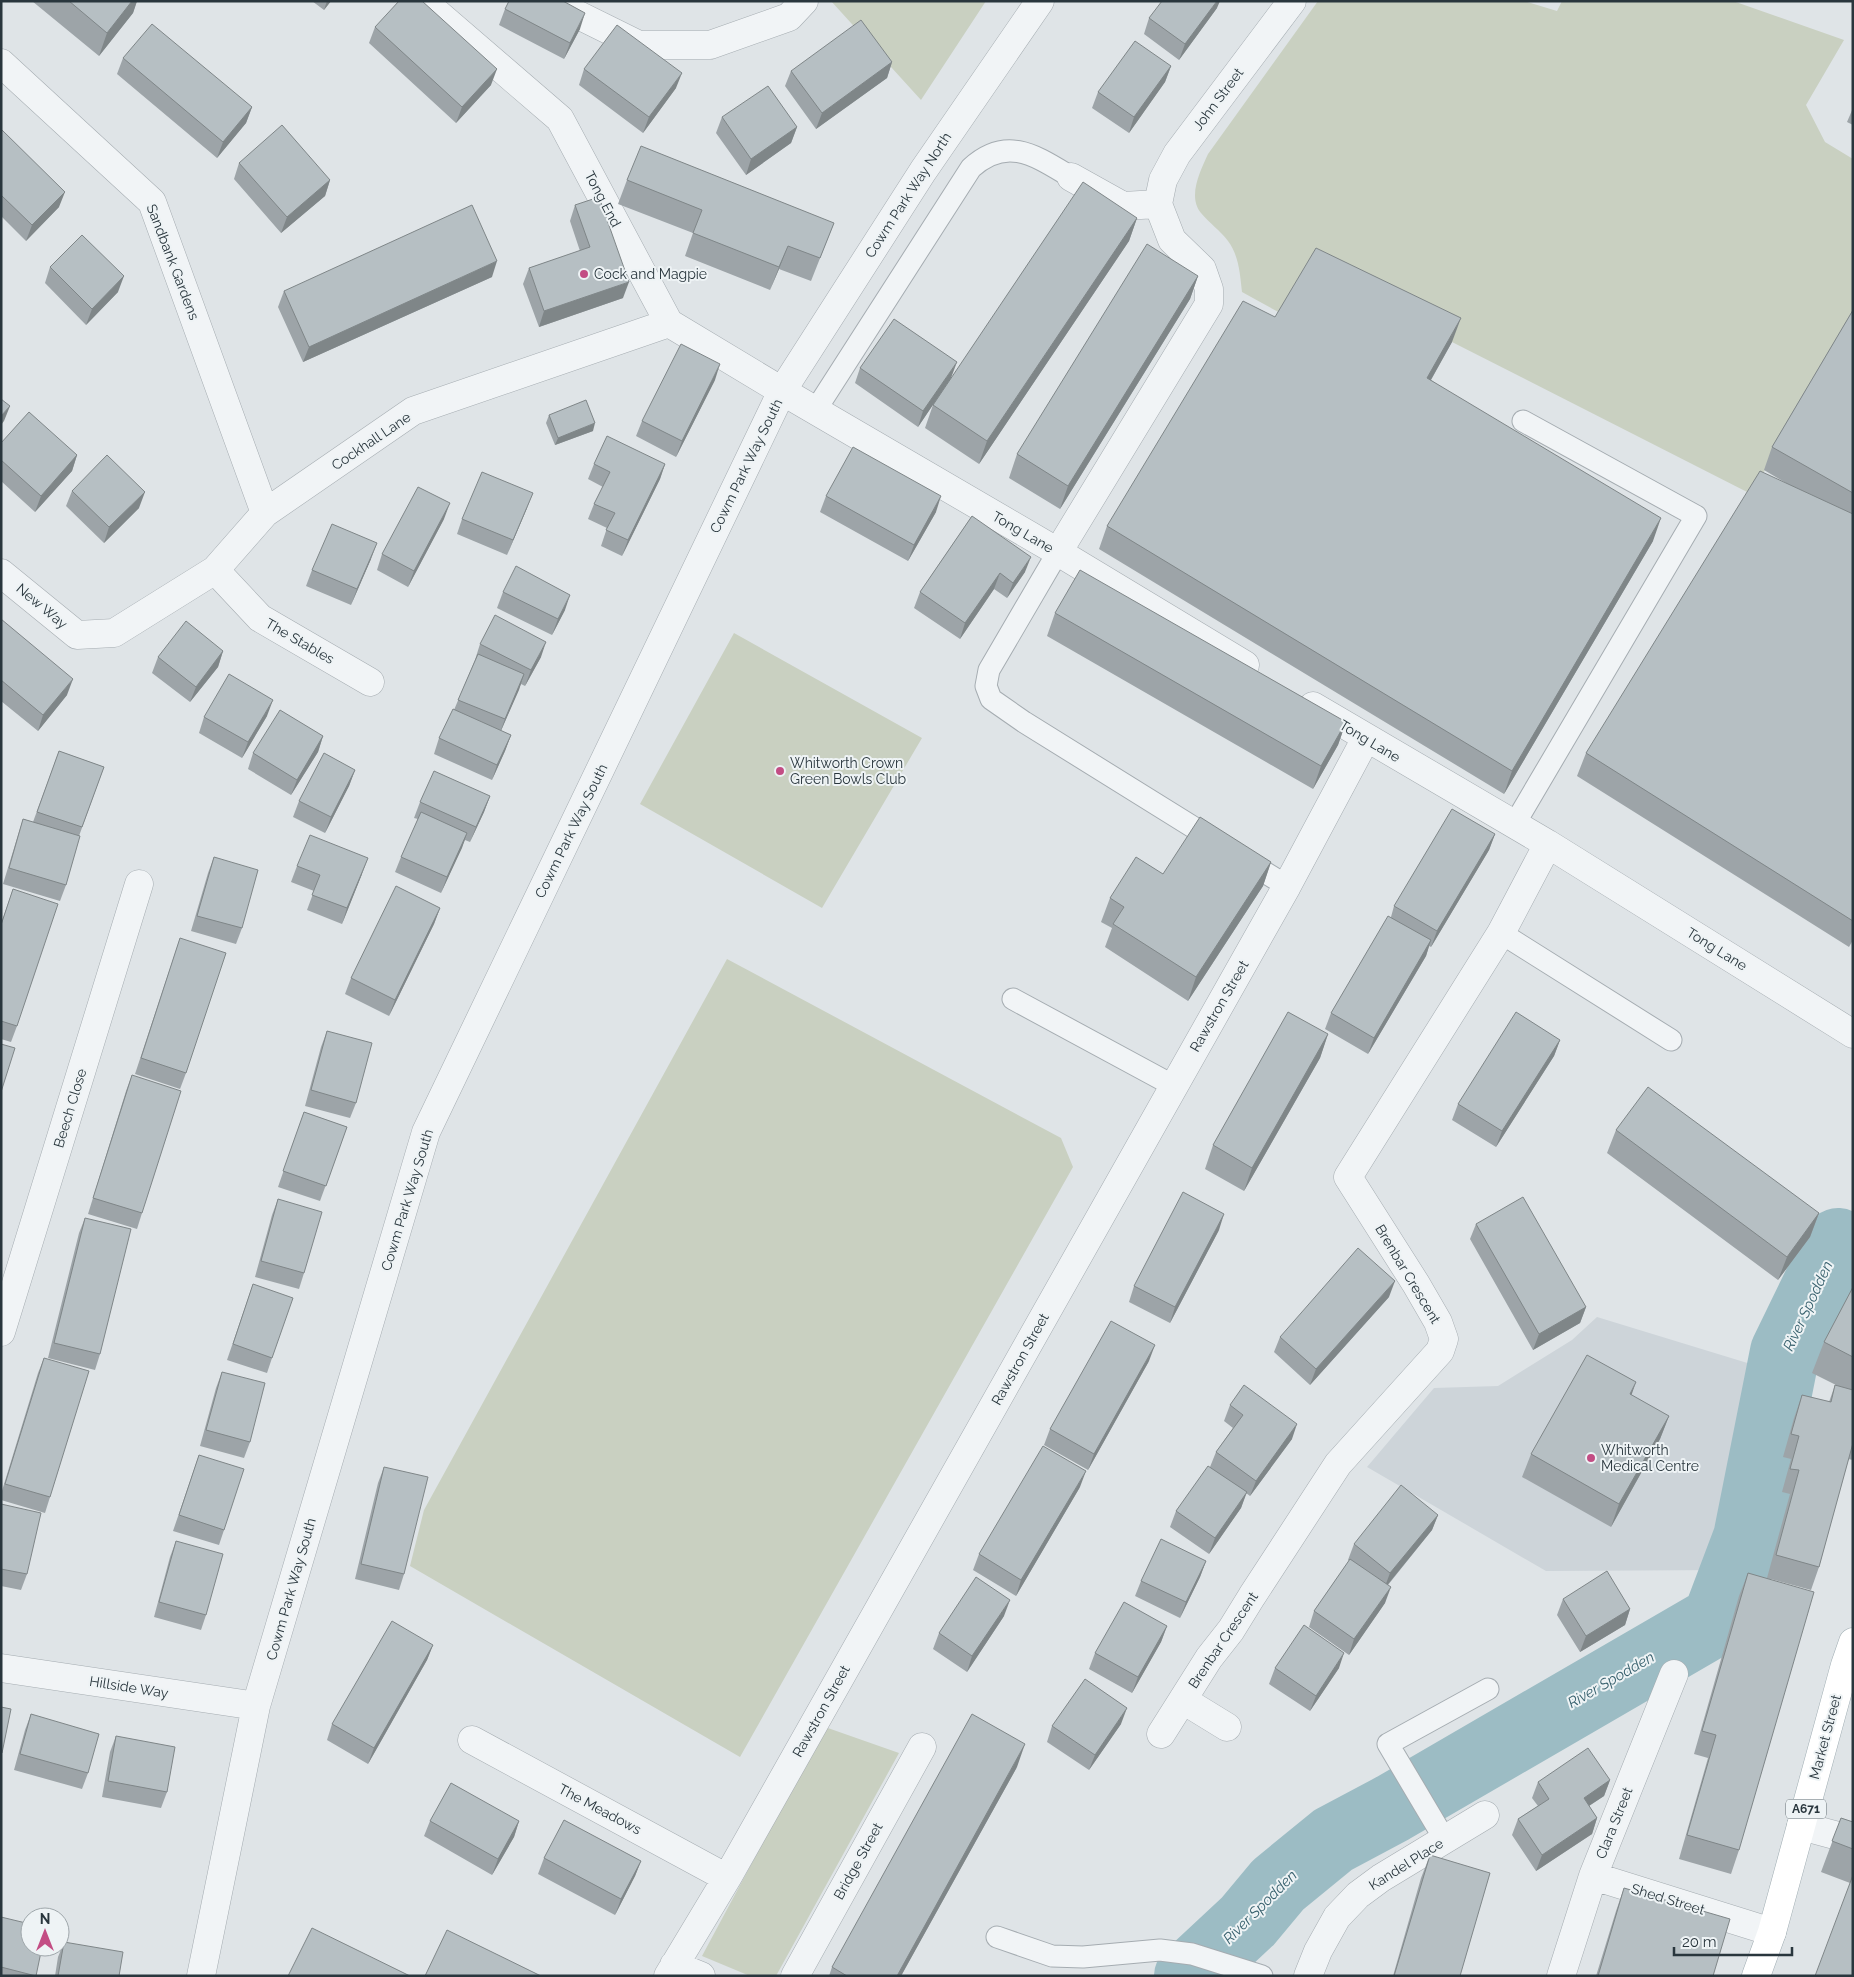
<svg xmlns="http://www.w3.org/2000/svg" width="1854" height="1977" viewBox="0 0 1854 1977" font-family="Raleway,sans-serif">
<rect width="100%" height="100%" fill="#dfe4e7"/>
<path fill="#cdd4d9" d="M1597 1317 1767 1369 1727 1570 1546 1571 1367 1467 1434 1388 1498 1386 1572 1340Z"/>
<path fill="#c9d0c1" d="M831 1H986L921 100Z
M1318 1H1524L1557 11 1562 1H1733L1844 40 1806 105 1825 142 1853 159V319L1751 494 1452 342 1308 271 1282 314 1242 292C1240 274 1239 256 1228 241 1220 230 1209 223 1201 213 1187 196 1201 170 1208 154Z
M734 633 922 738 822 908 640 804Z
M727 959 1061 1138 1073 1167 740 1757 410 1566 424 1510Z
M825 1727 899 1753 776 1976H750L702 1956Z"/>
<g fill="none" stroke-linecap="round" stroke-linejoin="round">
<path stroke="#9cbcc4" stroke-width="70" d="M1189 1976 1248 1921 1278 1885 1333 1840 1393 1808 1717 1620 1748 1538 1785 1352 1838 1243"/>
<defs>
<path id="lane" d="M815 411 971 168C1007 135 1036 156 1071 177
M1058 552 989 670 986 686 991 699 1024 722 1217 842
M1514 825 1696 516 1523 421
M1243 859 1287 886
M1501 933 1671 1040
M1013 999 1174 1086
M1445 1840 1388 1744 1488 1689
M997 1937 1052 1956 1083 1957 1160 1950 1192 1954 1262 1976"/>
<path id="street" d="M423 1 560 119 669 323 782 391 1058 552 1245 665
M550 1 639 45H710L789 17 804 1
M1 63 152 202 265 513
M1071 177 1123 206 1158 204
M1158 204 1163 180 1177 154 1292 1
M1058 552 1209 304V289L1202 269 1172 240 1158 204
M215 570 260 618 370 682
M1 573 77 635 114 633 215 570 265 513 413 411 669 323
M1313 706 1548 844 1853 1034
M1 1332 139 884
M1 1668 256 1706
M1183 1700 1227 1727
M1161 1734 1209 1658 1231 1630 1252 1596 1338 1464 1440 1351 1444 1339 1438 1322 1416 1284 1348 1177 1501 933 1548 844
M472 1740 727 1878
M1801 1826 1853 1840
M1593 1876 1772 1932
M674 1965 701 1976
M201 1976 256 1706 426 1132 782 391 923 171 1040 1
M668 1976 727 1878 1287 886 1366 738
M795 1976 922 1747
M1308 1976 1318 1951 1337 1917 1358 1895 1381 1878 1485 1815
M1561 1976 1593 1876 1674 1674"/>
<path id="primary" d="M1756 1976 1772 1932 1845 1665 1853 1642"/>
</defs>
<use href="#lane" stroke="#a5acb1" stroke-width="23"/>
<use href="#street" stroke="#a5acb1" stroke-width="29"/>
<use href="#primary" stroke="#9facb2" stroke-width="29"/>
<use href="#lane" stroke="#f1f4f6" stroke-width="21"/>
<use href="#street" stroke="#f1f4f6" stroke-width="28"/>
<use href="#primary" stroke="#fff" stroke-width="28"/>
</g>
<path fill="#9da4a8" d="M32 1H137L133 13 99 56Z
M312 1H331L324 10Z
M1217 8 1179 60 1144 34 1149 18Z
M505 9 580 29 564 59 499 25Z
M375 27 491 85 456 123 369 43Z
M123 58 252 107 246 123 217 158 117 74Z
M892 62 887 78 816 129 785 86 791 71Z
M1171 66 1165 82 1129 133 1092 108 1098 92Z
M584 69 676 88 643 133 579 85Z
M1853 108V125L1847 122Z
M722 117 797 127 791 143 746 175 716 133Z
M1 129 59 207 26 241 1 216Z
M239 163 330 180 325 196 281 233 234 179Z
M627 180 834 223 811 281 779 269 770 290 685 256 693 233 618 204Z
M575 205 623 298 539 327 523 284 529 268 580 251 570 221Z
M1137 218 1129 241 979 464 925 428 933 405 945 387 918 427 855 383 860 368 952 378Z
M50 267 118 292 86 325 45 283Z
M1198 276 1190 299 1060 509 1009 478 1017 454Z
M492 277 303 362 278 307 284 291Z
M1853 310V940L1849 947 1577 776 1586 753 1786 483 1764 470 1772 447Z
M1275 317 1452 342 1431 380 1653 541 1504 794 1099 549 1107 526Z
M715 380 676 457 636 436 642 421Z
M549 415 593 431 555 445 546 423Z
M1 443 77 455 72 471 35 512 1 481Z
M594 464H665L660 479 622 556 601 546 607 528 588 519 594 504 603 487 588 479Z
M72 491 139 508 104 543 66 506Z
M826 496 936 512 908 561 820 512Z
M527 508 507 555 457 534 462 519Z
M972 516 1025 572 1007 598 994 589 960 639 914 608 920 592Z
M444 519 408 587 377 570 382 554Z
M371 559 351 605 306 586 312 570Z
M503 592 565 610 552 635 497 608Z
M1055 613 1346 722 1338 745 1313 789 1047 636Z
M1 619 67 695 38 731 1 701Z
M480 644 541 657 525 686 521 684 501 731 511 735 505 751 492 780 434 754 439 738 454 710 475 660Z
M223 651 218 667 190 702 152 673 158 657Z
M267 716 242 758 199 733 204 717Z
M323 736 318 752 291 795 248 769 253 753Z
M59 751 104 767 79 836 66 885 60 901 3 884 18 835 23 819 33 822Z
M355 770 349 786 325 833 293 817 299 801Z
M490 796 484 812 470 842 465 840 441 893 395 872 401 857 418 819 414 818 420 802Z
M1495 834 1489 850 1431 947 1429 946 1426 956 1368 1054 1325 1029 1331 1013 1391 917 1394 906Z
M214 857 242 928 236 944 191 931 208 873Z
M1271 862 1263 886 1188 1001 1105 947 1112 928 1101 922 1110 898 1163 874Z
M297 866 362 874 342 924 307 910 314 891 291 882Z
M13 889 17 1026 11 1042 1 1039V924Z
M440 908 434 924 389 1016 345 994 351 978Z
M180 938 186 1073 180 1089 135 1074Z
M327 1031 356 1103 350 1118 305 1106 321 1047Z
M1328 1034 1320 1058 1244 1191 1205 1169 1213 1145Z
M1560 1040 1554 1056 1496 1147 1452 1120 1458 1104Z
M132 1075 142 1213 137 1229 88 1214 126 1091Z
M304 1112 347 1127 320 1201 278 1187Z
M1616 1130 1819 1213 1810 1237 1778 1280 1607 1153Z
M278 1199 304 1273 299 1289 255 1277 272 1215Z
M85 1218 100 1354 95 1370 48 1358 79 1233Z
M1476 1224 1586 1307 1580 1323 1533 1350 1470 1239Z
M1219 1230 1170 1323 1129 1302 1134 1286Z
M253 1284 272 1358 267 1373 227 1360Z
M1853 1287V1460L1848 1459 1819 1567 1811 1590 1767 1578 1790 1494 1782 1492 1791 1459 1783 1457 1794 1418 1802 1395 1829 1402 1835 1385 1840 1387 1812 1373 1824 1342Z
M1389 1297 1310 1385 1274 1352 1280 1337Z
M44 1358 50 1497 45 1513 1 1500V1494L38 1373Z
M1149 1361 1088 1470 1044 1445 1050 1429Z
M222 1372 250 1442 244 1458 200 1446 216 1388Z
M1230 1405 1292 1439 1250 1496 1246 1493 1241 1508 1209 1554 1170 1527 1176 1511 1210 1467 1216 1452 1233 1428 1224 1421Z
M1669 1416 1660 1439 1611 1527 1522 1477 1531 1454Z
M199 1455 224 1530 219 1545 173 1531Z
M384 1467 404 1574 399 1590 355 1579 378 1483Z
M1080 1487 1016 1596 973 1570 979 1554Z
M1 1504 27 1574 21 1590 1 1586Z
M1438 1515 1432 1530 1388 1585 1385 1603 1349 1655 1309 1627 1314 1611 1349 1561 1348 1560 1354 1544Z
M176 1541 206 1615 201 1630 154 1617 170 1557Z
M1206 1561 1200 1577 1180 1618 1135 1596 1141 1581Z
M1748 1573 1739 1850 1731 1874 1679 1859 1708 1758 1694 1754 1739 1596Z
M1563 1599 1630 1609 1625 1625 1580 1652 1557 1615Z
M1004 1616 967 1672 933 1649 939 1633Z
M1167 1626 1161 1642 1132 1693 1089 1669 1095 1653Z
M433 1645 427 1660 368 1764 327 1740 332 1724Z
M1275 1668H1339L1310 1711 1269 1684Z
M31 1714 88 1773 82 1789 14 1770 25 1730Z
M1121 1724 1089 1770 1047 1742 1052 1726Z
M116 1736 167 1792 161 1808 102 1797 110 1752Z
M1017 1767 901 1976H829L832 1967Z
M1610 1780 1604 1796 1589 1806 1597 1818 1592 1834 1536 1871 1512 1835 1518 1819 1538 1806 1532 1798 1538 1782Z
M1841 1818 1853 1822V1976L1850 1883 1821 1872Z
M430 1821H519L514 1837 492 1875 424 1836Z
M1430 1855 1460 1976H1393L1421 1878Z
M544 1858 641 1861 635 1876 615 1915 538 1874Z
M1624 1888 1713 1976H1596L1616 1911Z
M1 1917 36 1976H1Z
M64 1942 119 1976H55L58 1957Z"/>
<path fill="#7f8688" d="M132 1H137L133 13 99 56 107 33Z
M327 1H331L324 10Z
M1217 1H1220L1217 8 1179 60 1185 44Z
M585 13 580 29 564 59 570 43Z
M892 62 887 78 816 129 822 113Z
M1171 66 1165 82 1129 133 1134 117Z
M497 69 491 85 456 123 462 107Z
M682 73 676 88 643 133 649 117Z
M252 107 246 123 217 158 223 142Z
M797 127 791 143 746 175 751 159Z
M330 180 325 196 281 233 287 217Z
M65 192 59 207 26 241 32 225Z
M1137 218 1129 241 979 464 987 441Z
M788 246 779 269 770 290 779 267Z
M497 261 492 277 303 362 309 347Z
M124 276 118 292 86 325 92 309Z
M1198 276 1190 299 1060 509 1068 486Z
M629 282 623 298 539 327 544 311Z
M1461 318 1452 342 1419 401 1427 378Z
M957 362 951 378 918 427 923 411Z
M720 364 715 380 676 457 682 441Z
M10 406 4 421 1 425V416Z
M595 423 593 431 555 445 558 438Z
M77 455 72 471 35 512 41 496Z
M665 464 660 479 622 556 628 540Z
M145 492 139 508 104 543 109 527Z
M533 493 527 508 507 555 513 540Z
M941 496 936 512 908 561 914 545Z
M450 503 444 519 408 587 414 571Z
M1661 518 1653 541 1504 794 1512 771Z
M377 543 371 559 351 605 357 589Z
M1031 557 1025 572 1007 598 1013 583Z
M1000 573 994 589 960 639 965 623Z
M570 595 565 610 552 635 558 619Z
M546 642 541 657 525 686 531 670Z
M223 651 218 667 190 702 196 687Z
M524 674 519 690 499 735 505 719Z
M73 679 67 695 38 731 43 715Z
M273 700 267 716 242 758 248 742Z
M1346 722 1338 745 1313 789 1321 766Z
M511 735 505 751 492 780 497 765Z
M323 736 318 752 291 795 297 780Z
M355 770 349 786 325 833 331 817Z
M490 796 484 812 470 842 476 827Z
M467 833 462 848 441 893 447 877Z
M1495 834 1489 850 1431 947 1437 931Z
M368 858 362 874 342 924 347 908Z
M1271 862 1263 886 1188 1001 1196 977Z
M440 908 434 924 389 1016 395 1000Z
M1431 940 1426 956 1368 1054 1374 1038Z
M1328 1034 1320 1058 1244 1191 1252 1168Z
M1560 1040 1554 1056 1496 1147 1502 1131Z
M1819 1213 1810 1237 1778 1280 1787 1257Z
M1224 1214 1219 1230 1170 1323 1175 1307Z
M1395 1281 1389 1297 1310 1385 1316 1369Z
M1586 1307 1580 1323 1533 1350 1539 1334Z
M1155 1345 1149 1361 1088 1470 1094 1454Z
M1636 1382 1628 1405 1630 1394Z
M1669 1416 1660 1439 1611 1527 1619 1504Z
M1297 1424 1292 1439 1250 1496 1256 1481Z
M1086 1471 1080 1487 1016 1596 1021 1580Z
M1247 1492 1241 1508 1209 1554 1215 1538Z
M1438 1515 1432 1530 1384 1589 1390 1573Z
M1206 1561 1200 1577 1180 1618 1186 1602Z
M1391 1587 1385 1603 1349 1655 1354 1639Z
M1010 1600 1004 1616 967 1672 972 1656Z
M1630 1609 1625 1625 1580 1652 1586 1636Z
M1167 1626 1161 1642 1132 1693 1138 1677Z
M433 1645 427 1660 368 1764 374 1748Z
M1344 1653 1339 1668 1310 1711 1316 1696Z
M1127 1708 1121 1724 1089 1770 1095 1755Z
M1025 1744 1017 1767 901 1976H897Z
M1610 1780 1604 1796 1578 1813 1584 1798Z
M1597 1818 1592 1834 1536 1871 1542 1855Z
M519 1821 514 1837 492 1875 498 1859Z
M641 1861 635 1876 615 1915 621 1899Z"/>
<path fill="#b6bfc3" stroke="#7f8688" d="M69 1H132L107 33Z
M399 1H422L497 69 462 107 375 27Z
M509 1H563L585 13 570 43 505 9Z
M1162 1H1217L1185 44 1149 18Z
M861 20 892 62 822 113 791 71Z
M152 24 252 107 223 142 123 58Z
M617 25 682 73 649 117 584 69Z
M1135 41 1171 66 1134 117 1098 92Z
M768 86 797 127 751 159 722 117Z
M282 125 330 180 287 217 239 163Z
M1 129 65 192 32 225 1 195Z
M641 146 834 223 820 258 788 246 779 267 693 233 702 210 627 180Z
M1083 182 1137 218 987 441 933 405Z
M599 197 629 282 544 311 529 268 590 247 575 205Z
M472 205 497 261 309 347 284 291Z
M82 235 124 276 92 309 50 267Z
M1147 244 1198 276 1068 486 1017 454Z
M1316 248 1461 318 1427 378 1661 518 1512 771 1107 526 1243 301 1275 317Z
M1853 310V493L1772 447Z
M894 319 957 362 923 411 860 368Z
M681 344 720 364 682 441 642 421Z
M1 399 10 406 1 416Z
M586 400 595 423 558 438 549 415Z
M29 412 77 455 41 496 1 460V443Z
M607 436 665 464 628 540 606 530 615 513 594 504 610 472 594 464Z
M853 447 941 496 914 545 826 496Z
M107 455 145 492 109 527 72 491Z
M1760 471 1853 514V921L1586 753Z
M482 472 533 493 513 540 462 519Z
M418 487 450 503 414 571 382 554Z
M972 516 1031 557 1013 583 1000 573 965 623 920 592Z
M332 524 377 543 357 589 312 570Z
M516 566 570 595 558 619 503 592Z
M1080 570 1346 722 1321 766 1055 613Z
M495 615 546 642 531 670 480 644Z
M1 619 73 679 43 715 1 680Z
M186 621 223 651 196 687 158 657Z
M478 654 524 674 505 719 458 700Z
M229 674 273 700 248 742 204 717Z
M453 709 511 735 497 765 439 738Z
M280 710 323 736 297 780 253 753Z
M59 751 104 767 82 827 37 812Z
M324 753 355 770 331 817 299 801Z
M434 771 490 796 476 827 420 802Z
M1452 809 1495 834 1437 931 1394 906Z
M421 812 467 833 447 877 401 857Z
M1200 817 1271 862 1196 977 1113 924 1124 907 1110 898 1136 857 1163 874Z
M23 819 80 836 66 885 9 868Z
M310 835 368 858 347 908 312 895 320 875 297 866Z
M214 857 258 870 242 928 197 916Z
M396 886 440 908 395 1000 351 978Z
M13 889 58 904 17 1026 1 1021V925Z
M1388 916 1431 940 1374 1038 1331 1013Z
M180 938 226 953 186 1073 141 1058Z
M1288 1012 1328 1034 1252 1168 1213 1145Z
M1516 1012 1560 1040 1502 1131 1458 1104Z
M327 1031 372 1043 356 1103 311 1090Z
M1 1044 15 1048 1 1092Z
M132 1075 181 1091 142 1213 93 1198Z
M1648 1087 1819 1213 1787 1257 1616 1130Z
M304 1112 347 1127 326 1186 283 1171Z
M1183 1192 1224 1214 1175 1307 1134 1286Z
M1523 1197 1586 1307 1539 1334 1476 1224Z
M278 1199 322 1212 304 1273 261 1261Z
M85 1218 131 1229 100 1354 54 1343Z
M1358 1248 1395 1281 1316 1369 1280 1337Z
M253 1284 293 1298 272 1358 233 1344Z
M1853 1287V1357L1824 1342Z
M1111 1321 1155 1345 1094 1454 1050 1429Z
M1587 1355 1636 1382 1630 1394 1669 1416 1619 1504 1531 1454Z
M44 1358 89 1371 50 1497 5 1484Z
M222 1372 265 1383 250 1442 206 1430Z
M1244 1385 1297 1424 1256 1481 1216 1452 1243 1415 1230 1405Z
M1835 1385 1853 1390V1443L1819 1567 1776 1555 1799 1470 1790 1469 1799 1436 1791 1434 1802 1395 1831 1402Z
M1043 1446 1086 1471 1021 1580 979 1554Z
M199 1455 244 1469 224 1530 179 1515Z
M1208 1466 1247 1492 1215 1538 1176 1511Z
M384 1467 428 1477 404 1574 361 1564Z
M1401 1485 1438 1515 1390 1573 1354 1544Z
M1 1504 41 1513 27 1574 1 1569Z
M1161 1539 1206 1561 1186 1602 1141 1581Z
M176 1541 223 1554 206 1615 159 1602Z
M1350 1559 1391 1587 1354 1639 1314 1611Z
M1607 1571 1630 1609 1586 1636 1563 1599Z
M1748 1573 1814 1592 1739 1850 1687 1835 1716 1735 1702 1731Z
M976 1577 1010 1600 972 1656 939 1633Z
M1124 1602 1167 1626 1138 1677 1095 1653Z
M392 1621 433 1645 374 1748 332 1724Z
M1304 1625 1344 1653 1316 1696 1275 1668Z
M1085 1679 1127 1708 1095 1755 1052 1726Z
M1 1707 11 1709 2 1753 1 1752Z
M31 1714 99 1734 88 1773 20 1754Z
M972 1714 1025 1744 897 1976H847L832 1967Z
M116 1736 175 1747 167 1792 108 1781Z
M1588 1748 1610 1780 1584 1798 1597 1818 1542 1855 1518 1819 1549 1799 1538 1782Z
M451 1783 519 1821 498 1859 430 1821Z
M1841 1818 1853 1822V1849L1832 1841Z
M564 1820 641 1861 621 1899 544 1858Z
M1430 1855 1490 1873 1460 1976H1394Z
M1853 1875V1976H1815Z
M1624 1888 1730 1919 1713 1976H1598Z
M1 1917 30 1924V1947H42L36 1976 1 1967Z
M312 1928 410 1976H288Z
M447 1930 541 1976H425Z
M64 1942 123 1952 119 1976H58Z"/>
<g fill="#c34d84" stroke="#eef3f5" stroke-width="2">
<circle cx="584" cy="274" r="5"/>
<circle cx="780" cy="771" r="5"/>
<circle cx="1591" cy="1458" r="5"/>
</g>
<g text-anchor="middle" stroke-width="4" stroke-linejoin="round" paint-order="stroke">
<rect fill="#eef3f5" stroke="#646f74" stroke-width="1" x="1786" y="1799.5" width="40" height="19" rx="4"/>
<g font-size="12" font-weight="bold" fill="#29363d">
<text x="1806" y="1813">A671</text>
</g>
<g font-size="14" fill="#29363d" stroke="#eef3f5">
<text transform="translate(1218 99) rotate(-53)" y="5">John Street</text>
<text transform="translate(908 195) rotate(-57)" y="5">Cowm Park Way North</text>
<text transform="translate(603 199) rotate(62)" y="5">Tong End</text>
<text transform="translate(173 262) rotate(69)" y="5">Sandbank Gardens</text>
<text transform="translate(371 441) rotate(-34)" y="5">Cockhall Lane</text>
<text transform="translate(746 466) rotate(-64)" y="5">Cowm Park Way South</text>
<text transform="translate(1023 532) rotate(30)" y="5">Tong Lane</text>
<text transform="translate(42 606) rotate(40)" y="5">New Way</text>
<text transform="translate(300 641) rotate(30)" y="5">The Stables</text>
<text transform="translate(1370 741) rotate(31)" y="5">Tong Lane</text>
<text transform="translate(571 831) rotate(-64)" y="5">Cowm Park Way South</text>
<text transform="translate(1717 949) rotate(32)" y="5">Tong Lane</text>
<text transform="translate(1219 1006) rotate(-60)" y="5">Rawstron Street</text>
<text transform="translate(70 1108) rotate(-73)" y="5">Beech Close</text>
<text transform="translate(407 1200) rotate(-73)" y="5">Cowm Park Way South</text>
<text transform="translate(1408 1274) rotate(59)" y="5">Brenbar Crescent</text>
<text transform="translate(1020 1359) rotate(-61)" y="5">Rawstron Street</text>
<text transform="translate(291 1589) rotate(-74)" y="5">Cowm Park Way South</text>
<text transform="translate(1223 1640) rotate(-56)" y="5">Brenbar Crescent</text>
<text transform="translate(129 1687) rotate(9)" y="5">Hillside Way</text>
<text transform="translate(821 1711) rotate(-61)" y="5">Rawstron Street</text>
<text transform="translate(1825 1737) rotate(-75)" y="5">Market Street</text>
<text transform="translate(600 1809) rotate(28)" y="5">The Meadows</text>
<text transform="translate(1614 1823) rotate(-68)" y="5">Clara Street</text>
<text transform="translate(858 1861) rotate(-61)" y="5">Bridge Street</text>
<text transform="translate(1406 1864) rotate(-32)" y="5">Kandel Place</text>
<text transform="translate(1668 1899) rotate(17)" y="5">Shed Street</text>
</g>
<g font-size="14" fill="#29363d" stroke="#eef3f5" text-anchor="start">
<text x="594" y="279">Cock and Magpie</text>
<text x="790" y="768">Whitworth Crown<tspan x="790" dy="16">Green Bowls Club</tspan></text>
<text x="1601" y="1455">Whitworth<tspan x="1601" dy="16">Medical Centre</tspan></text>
</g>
<g font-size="15" font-style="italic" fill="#37606d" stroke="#eef3f5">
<text transform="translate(1808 1306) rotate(-65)" y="5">River Spodden</text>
<text transform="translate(1611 1680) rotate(-30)" y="5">River Spodden</text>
<text transform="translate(1260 1907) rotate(-45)" y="5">River Spodden</text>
</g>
</g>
<rect width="1854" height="1977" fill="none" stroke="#29363d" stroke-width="5"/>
<g transform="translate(45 1932)"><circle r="24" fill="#eef3f5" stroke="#9fa7ab"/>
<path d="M0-4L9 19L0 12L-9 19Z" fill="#c34d84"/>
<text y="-8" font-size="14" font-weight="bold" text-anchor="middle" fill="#29363d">N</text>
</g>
<path d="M1674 1947v8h118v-8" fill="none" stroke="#29363d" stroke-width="2.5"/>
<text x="1682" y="1947" font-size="15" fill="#29363d" stroke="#eef3f5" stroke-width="4" paint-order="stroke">20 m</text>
</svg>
